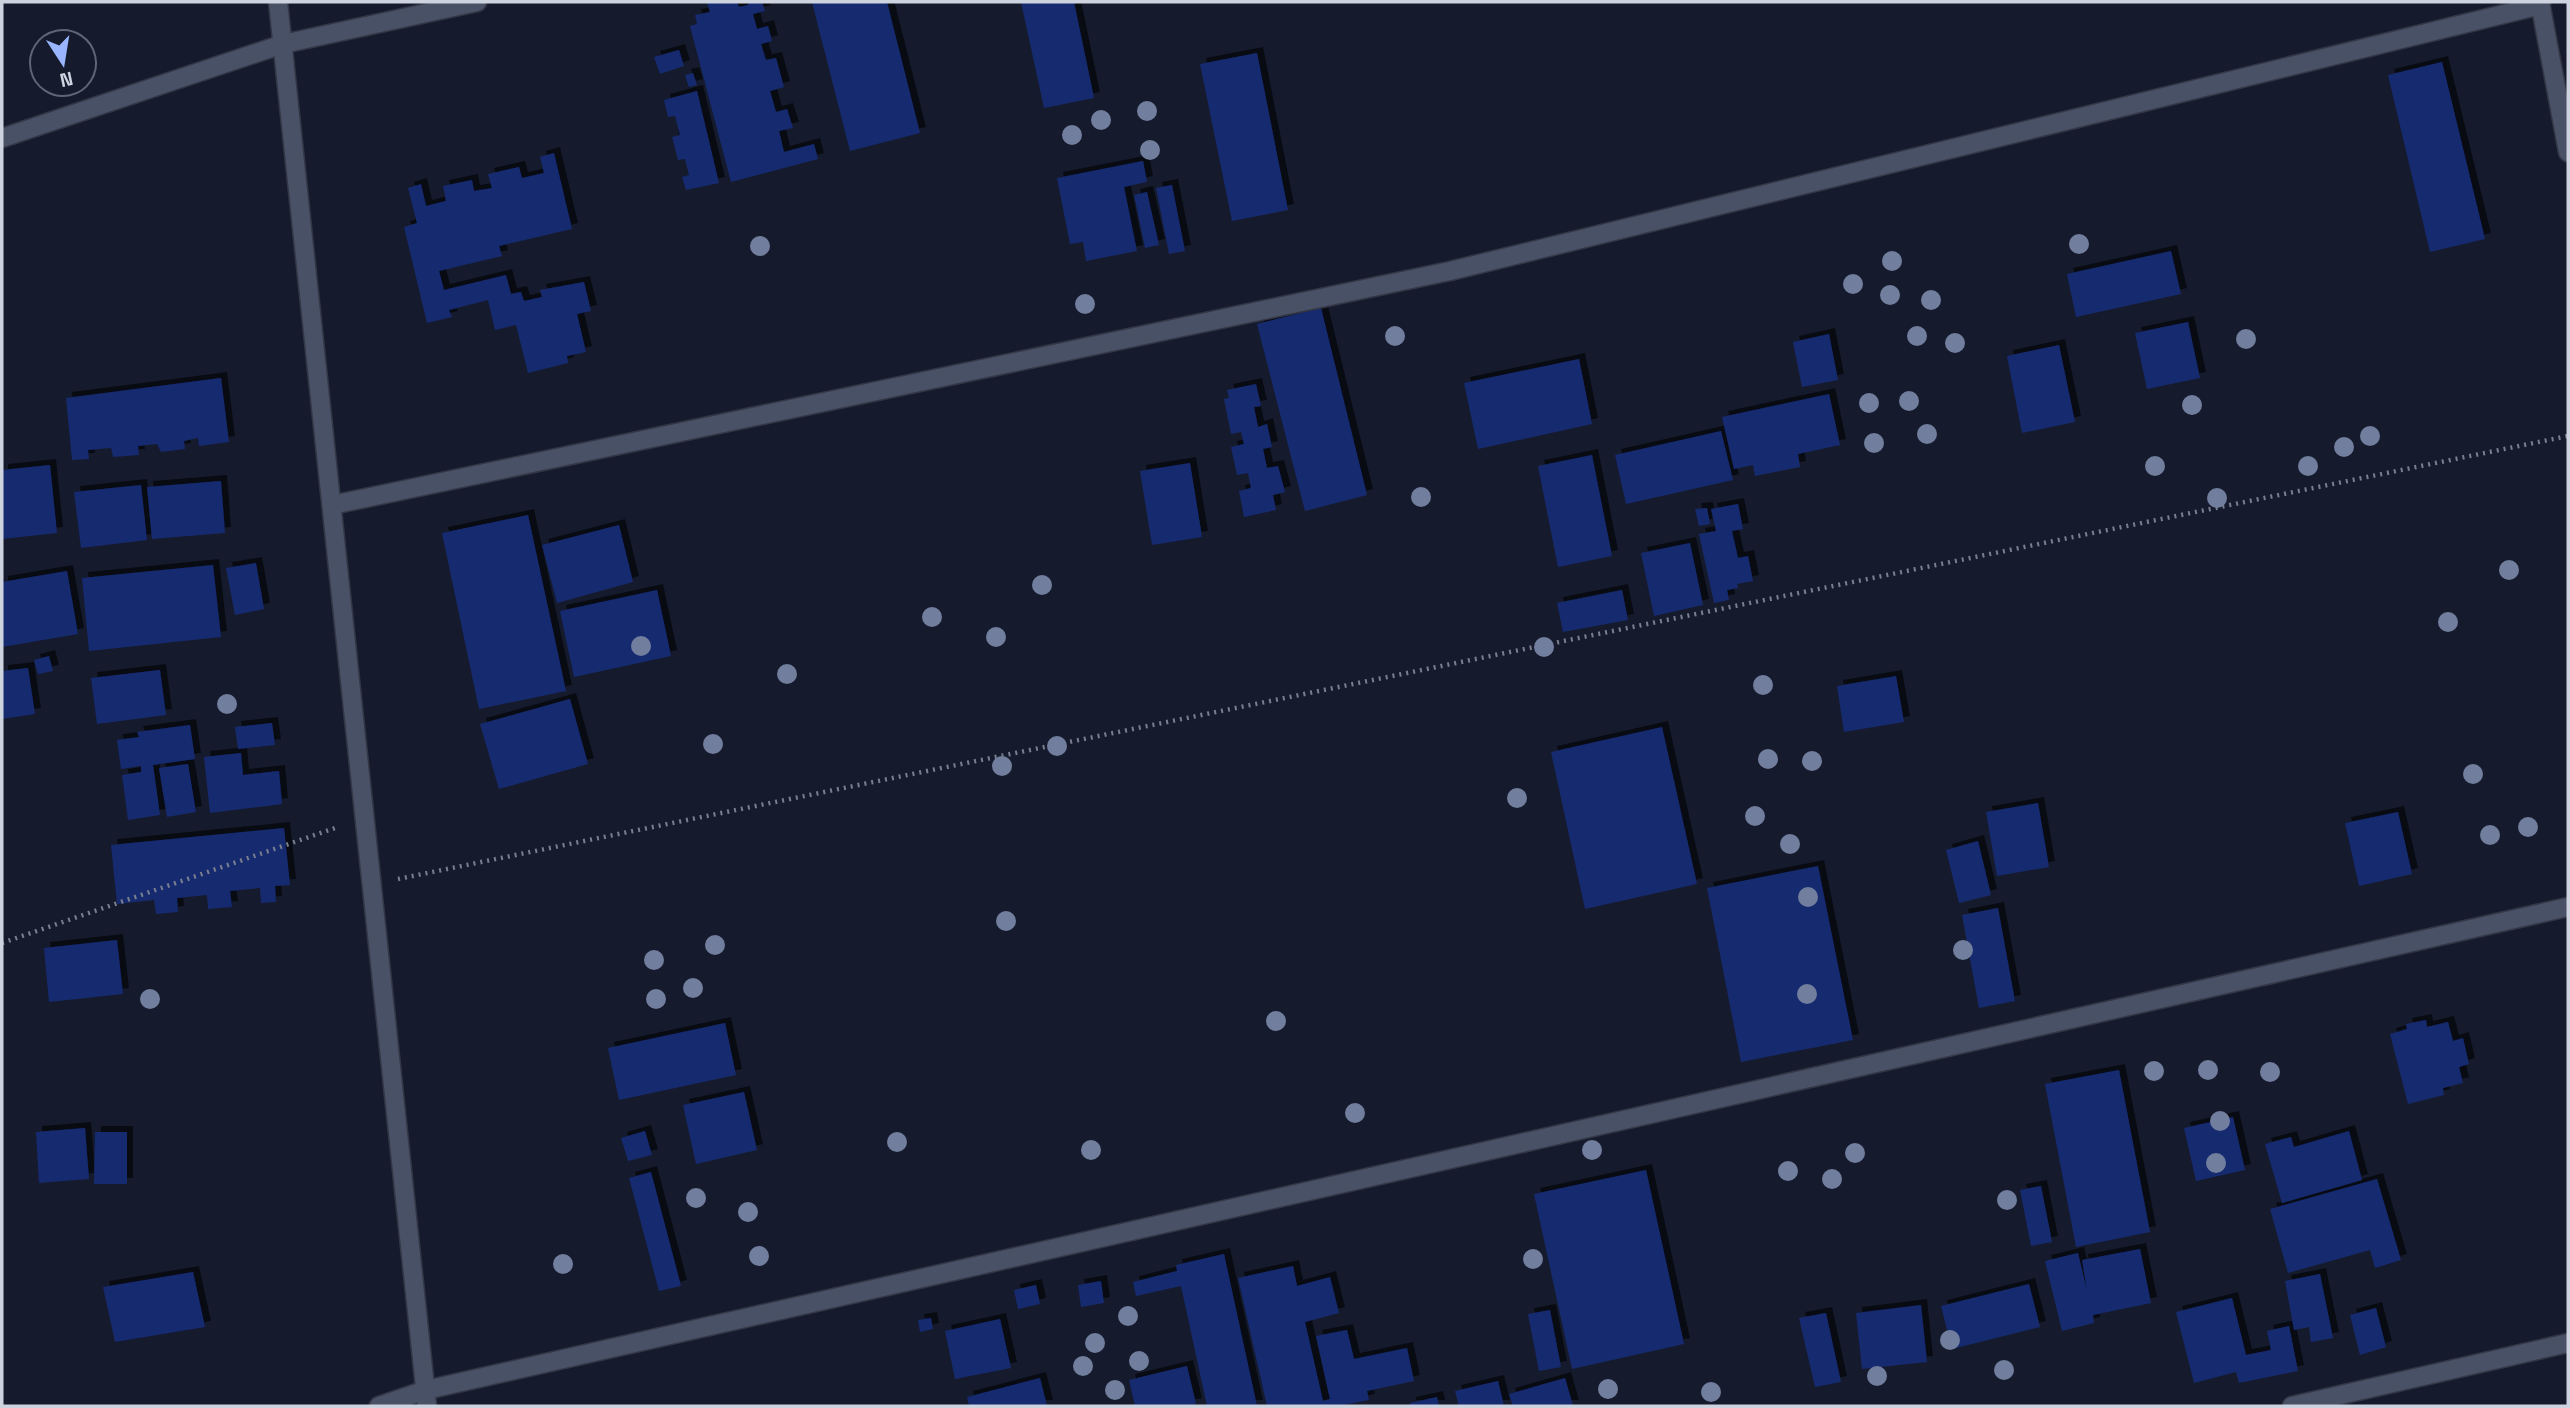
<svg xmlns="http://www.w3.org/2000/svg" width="2570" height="1408" viewBox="0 0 2570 1408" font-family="'Space Grotesk',sans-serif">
<defs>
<filter id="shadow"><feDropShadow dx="6" dy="-6" stdDeviation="0" flood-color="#0009"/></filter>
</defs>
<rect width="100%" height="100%" fill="#151b2d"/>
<path fill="#172a6f" filter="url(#shadow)" d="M713 2H737L739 7 748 5V2H762L765 11 753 14 757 29 768 26 772 41 761 44 766 60 776 58 784 87 770 91 776 112 787 109 793 128 779 131 784 152 814 144 818 159 731 182 690 26 697 24 695 15 710 12 707 3Z
M812 2H887L920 133 850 151Z
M1021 2H1074L1094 98 1044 108Z
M679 50 684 66 660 74 654 57Z
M1257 53 1288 210 1232 221 1200 64Z
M2442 62 2485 239 2430 252 2388 75Z
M693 73 697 85 689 87 685 75Z
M697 91 719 183 686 190 682 177 689 175 685 159 678 160 672 137 680 135 675 116 668 117 664 100Z
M554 153 572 229 499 246 502 256 439 271 444 290 506 275 511 294 521 292 524 301 542 297 540 290 584 282 591 311 577 314 586 352 567 356 568 363 528 373 516 325 495 330 488 300 449 310 452 317 427 323 404 227 417 223 408 188 421 184 426 206 446 201 443 186 472 180 474 191 492 188 488 174 519 167 522 178 544 173 540 157Z
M1143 161 1147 182 1124 187 1137 251 1086 261 1083 242 1070 244 1057 178Z
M1172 185 1185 251 1169 254 1156 188Z
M1147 192 1159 245 1145 248 1134 195Z
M2171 251 2181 294 2076 317 2067 274Z
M1321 308 1367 495 1305 511 1257 324Z
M2188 322 2200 378 2147 389 2135 333Z
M1829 334 1838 380 1802 387 1793 342Z
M2059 345 2075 422 2022 433 2007 356Z
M1579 359 1592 424 1478 449 1464 383Z
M221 378 229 442 199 446 198 438 184 441 185 449 161 452 157 444 138 446 139 455 113 457 111 448 88 450 89 459 72 460 66 398Z
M1256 384 1261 406 1254 407 1258 427 1267 424 1272 447 1263 449 1267 468 1278 466 1285 492 1273 495 1276 510 1244 517 1239 491 1251 488 1248 473 1237 475 1231 447 1244 444 1241 432 1231 434 1224 399 1229 398 1227 390Z
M1829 394 1840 445 1798 454 1800 467 1755 476 1753 465 1734 469 1722 417Z
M1721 431 1733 480 1626 504 1615 455Z
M1592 455 1612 556 1558 567 1538 466Z
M1190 463 1202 537 1152 545 1140 471Z
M50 465 57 533 2 539V470Z
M221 481 225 533 152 539 147 487Z
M141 485 147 540 81 548 74 492Z
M1738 504 1743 529 1732 531 1738 558 1748 556 1753 581 1737 584 1738 588 1727 590 1729 600 1714 603 1699 534 1716 531 1711 509Z
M1707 508 1710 524 1699 526 1695 509Z
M528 515 566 691 479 709 442 533Z
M619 525 633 582 557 603 542 545Z
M1690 543 1703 605 1654 616 1641 553Z
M256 563 264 609 235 615 226 568Z
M213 565 221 637 89 651 82 578Z
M67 571 78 634 2 647V582Z
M657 590 671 656 574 677 560 611Z
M1622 590 1628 620 1563 632 1557 603Z
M49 656 53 671 38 674 34 660Z
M28 668 35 714 2 719V671Z
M160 670 166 715 97 724 91 678Z
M1896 676 1904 722 1844 732 1837 686Z
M570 699 588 764 499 789 480 724Z
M272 723 275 745 238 749 235 727Z
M190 725 195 759 153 765 160 815 128 820 122 775 141 772V766L121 769 117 740 139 737 137 732Z
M1662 727 1697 884 1585 909 1551 752Z
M241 753 243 775 279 771 282 804 210 813 204 757Z
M188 764 196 812 167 817 159 768Z
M2038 803 2049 867 1997 876 1986 812Z
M2398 812 2412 874 2359 886 2345 823Z
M284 828 290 885 275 886 276 902 261 903 260 888 230 891 232 907 208 909 207 895 177 898 178 912 156 914 154 900 117 904 111 845Z
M1978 841 1991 895 1959 903 1946 850Z
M1818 866 1853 1040 1741 1062 1707 888Z
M1998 908 2015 1001 1979 1008 1962 915Z
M117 940 123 994 49 1002 44 948Z
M2426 1020 2427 1027 2448 1022 2453 1041 2463 1038 2469 1064 2459 1067 2463 1083 2443 1088 2444 1095 2408 1104 2390 1034 2407 1029 2406 1024Z
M725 1023 736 1075 619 1100 608 1048Z
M2119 1070 2150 1232 2076 1247 2045 1084Z
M744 1092 757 1150 696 1164 683 1105Z
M2233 1117 2245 1170 2196 1181 2184 1128Z
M85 1128 89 1179 39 1183 36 1132Z
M645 1131 652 1155 628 1161 621 1138Z
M2349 1131 2362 1180 2282 1203 2265 1144 2291 1137 2294 1147Z
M95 1132H127V1184H94Z
M1646 1170 1684 1344 1572 1369 1534 1194Z
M651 1172 681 1286 659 1291 629 1178Z
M2377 1179 2401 1260 2375 1268 2370 1250 2288 1273 2270 1209Z
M2041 1186 2052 1242 2031 1246 2020 1190Z
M2140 1249 2151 1303 2093 1315 2094 1323 2062 1331 2045 1261 2078 1253 2087 1291 2082 1260Z
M1224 1254 1257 1406H1207L1181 1286 1136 1296 1133 1282 1177 1271 1176 1265Z
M1293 1266 1297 1286 1330 1277 1339 1313 1305 1322 1323 1401 1330 1399 1316 1336 1347 1330 1354 1359 1407 1348 1414 1381 1367 1391 1369 1400 1338 1406H1267L1238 1278Z
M193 1272 205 1327 115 1342 103 1287Z
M2320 1274 2333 1338 2311 1342 2309 1327 2294 1330 2285 1281Z
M1101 1281 1104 1303 1081 1307 1078 1285Z
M2029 1284 2040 1327 1952 1349 1941 1306Z
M1036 1285 1040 1304 1018 1309 1014 1290Z
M2232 1298 2246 1355 2271 1350 2267 1331 2289 1326 2298 1371 2239 1383 2236 1372 2194 1383 2176 1312Z
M1921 1305 1927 1362 1862 1369 1856 1313Z
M2376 1308 2386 1347 2360 1355 2350 1315Z
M1550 1310 1561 1367 1539 1371 1528 1314Z
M1826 1313 1841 1382 1815 1387 1799 1318Z
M931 1318 933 1329 920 1332 918 1320Z
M1000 1319 1011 1368 955 1379 945 1331Z
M1187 1366 1196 1404 1186 1406H1135L1129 1380Z
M1040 1378 1047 1406H969L967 1397Z
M1565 1378 1573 1406H1513L1509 1394Z
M1498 1381 1504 1406H1459L1455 1391Z
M1437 1397 1439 1406H1410V1403Z"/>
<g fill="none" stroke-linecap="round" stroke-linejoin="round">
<defs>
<path id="street" d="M2540 2 2568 152
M2 138 283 44 477 2
M332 505 1450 271 2541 5
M379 1406 426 1390 2568 907
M2292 1406 2568 1343"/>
<path id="secondary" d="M278 2 427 1406"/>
</defs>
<use href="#street" stroke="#333745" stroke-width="21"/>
<use href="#secondary" stroke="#333745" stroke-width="21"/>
<path stroke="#797f8e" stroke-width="4.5" stroke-dasharray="2 5" stroke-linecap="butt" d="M398 879 2568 436
M2 943 338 827"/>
<use href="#street" stroke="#495166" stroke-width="18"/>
<use href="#secondary" stroke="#495166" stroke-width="18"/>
</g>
<g fill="#727e9d">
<circle cx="1147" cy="111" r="10"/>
<circle cx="1101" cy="120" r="10"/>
<circle cx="1072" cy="135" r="10"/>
<circle cx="1150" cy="150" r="10"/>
<circle cx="2079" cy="244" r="10"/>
<circle cx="760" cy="246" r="10"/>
<circle cx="1892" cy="261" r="10"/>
<circle cx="1853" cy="284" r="10"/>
<circle cx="1890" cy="295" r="10"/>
<circle cx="1931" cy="300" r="10"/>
<circle cx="1085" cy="304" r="10"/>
<circle cx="1395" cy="336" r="10"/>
<circle cx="1917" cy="336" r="10"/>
<circle cx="2246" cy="339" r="10"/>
<circle cx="1955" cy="343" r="10"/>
<circle cx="1909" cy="401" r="10"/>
<circle cx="1869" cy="403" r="10"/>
<circle cx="2192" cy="405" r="10"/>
<circle cx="1927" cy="434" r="10"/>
<circle cx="2370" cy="436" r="10"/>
<circle cx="1874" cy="443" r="10"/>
<circle cx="2344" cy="447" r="10"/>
<circle cx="2155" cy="466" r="10"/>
<circle cx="2308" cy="466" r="10"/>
<circle cx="1421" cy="497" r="10"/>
<circle cx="2217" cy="498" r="10"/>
<circle cx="2509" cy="570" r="10"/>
<circle cx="1042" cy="585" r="10"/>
<circle cx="932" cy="617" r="10"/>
<circle cx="2448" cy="622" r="10"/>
<circle cx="996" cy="637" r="10"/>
<circle cx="641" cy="646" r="10"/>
<circle cx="1544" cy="647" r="10"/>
<circle cx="787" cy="674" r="10"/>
<circle cx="1763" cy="685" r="10"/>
<circle cx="227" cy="704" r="10"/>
<circle cx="713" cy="744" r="10"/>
<circle cx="1057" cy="746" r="10"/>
<circle cx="1768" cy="759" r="10"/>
<circle cx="1812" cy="761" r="10"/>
<circle cx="1002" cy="766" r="10"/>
<circle cx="2473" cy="774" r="10"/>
<circle cx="1517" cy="798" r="10"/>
<circle cx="1755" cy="816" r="10"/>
<circle cx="2528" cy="827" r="10"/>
<circle cx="2490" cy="835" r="10"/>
<circle cx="1790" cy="844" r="10"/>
<circle cx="1808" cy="897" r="10"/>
<circle cx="1006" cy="921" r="10"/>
<circle cx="715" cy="945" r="10"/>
<circle cx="1963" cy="950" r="10"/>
<circle cx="654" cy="960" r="10"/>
<circle cx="693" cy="988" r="10"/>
<circle cx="1807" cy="994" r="10"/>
<circle cx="150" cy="999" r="10"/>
<circle cx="656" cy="999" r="10"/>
<circle cx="1276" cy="1021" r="10"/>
<circle cx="2208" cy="1070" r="10"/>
<circle cx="2154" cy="1071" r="10"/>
<circle cx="2270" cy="1072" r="10"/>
<circle cx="1355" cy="1113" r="10"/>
<circle cx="2220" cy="1121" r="10"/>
<circle cx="897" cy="1142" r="10"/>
<circle cx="1091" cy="1150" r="10"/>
<circle cx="1592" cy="1150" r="10"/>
<circle cx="1855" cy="1153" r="10"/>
<circle cx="2216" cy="1163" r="10"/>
<circle cx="1788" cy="1171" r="10"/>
<circle cx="1832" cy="1179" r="10"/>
<circle cx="696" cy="1198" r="10"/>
<circle cx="2007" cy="1200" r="10"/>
<circle cx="748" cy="1212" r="10"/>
<circle cx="759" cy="1256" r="10"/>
<circle cx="1533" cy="1259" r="10"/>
<circle cx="563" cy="1264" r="10"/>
<circle cx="1128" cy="1316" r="10"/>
<circle cx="1950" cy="1340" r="10"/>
<circle cx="1095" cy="1343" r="10"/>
<circle cx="1139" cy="1361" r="10"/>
<circle cx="1083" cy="1366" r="10"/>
<circle cx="2004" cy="1370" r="10"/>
<circle cx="1877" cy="1376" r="10"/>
<circle cx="1608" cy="1389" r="10"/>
<circle cx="1115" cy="1390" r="10"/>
<circle cx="1711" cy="1392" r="10"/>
</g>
<rect width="2570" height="1408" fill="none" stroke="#cdd3df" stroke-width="7"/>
<g transform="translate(63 63) rotate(168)"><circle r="33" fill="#151b2d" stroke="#5f6574" stroke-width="2"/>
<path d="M0-5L12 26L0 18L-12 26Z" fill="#99b5fd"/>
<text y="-10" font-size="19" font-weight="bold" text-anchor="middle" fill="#cdd3df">N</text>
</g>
</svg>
